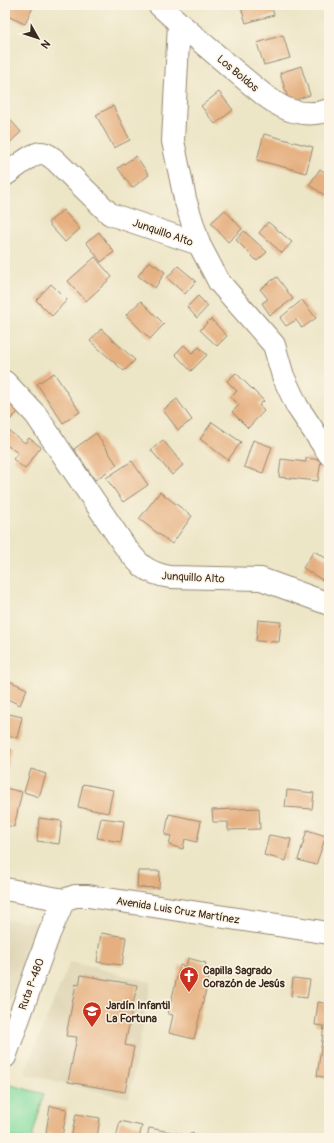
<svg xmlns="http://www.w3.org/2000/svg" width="334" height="1143" viewBox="0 0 334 1143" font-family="Pangolin,sans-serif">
<rect width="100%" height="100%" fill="#fcf5e5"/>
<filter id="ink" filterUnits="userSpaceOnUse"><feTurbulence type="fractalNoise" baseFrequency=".025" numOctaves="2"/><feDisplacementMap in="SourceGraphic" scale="8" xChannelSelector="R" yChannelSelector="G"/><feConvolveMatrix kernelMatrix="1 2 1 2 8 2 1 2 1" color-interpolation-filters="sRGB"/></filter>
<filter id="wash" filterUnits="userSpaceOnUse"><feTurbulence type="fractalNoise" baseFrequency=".012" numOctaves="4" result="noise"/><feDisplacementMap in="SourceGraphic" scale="16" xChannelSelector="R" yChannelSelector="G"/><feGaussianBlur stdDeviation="0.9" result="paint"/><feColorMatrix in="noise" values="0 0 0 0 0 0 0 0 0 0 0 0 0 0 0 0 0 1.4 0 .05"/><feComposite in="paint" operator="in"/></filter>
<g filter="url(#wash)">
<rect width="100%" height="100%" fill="#ece5c6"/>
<path fill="#ded4b4" d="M5 919 40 923 5 1014Z
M70 962 151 982 129 1098 24 1074Z"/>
<path fill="#85dda2" stroke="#608460" d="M7 1084 44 1094 32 1138 5 1137V1090Z"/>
<g id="blocks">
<path fill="#e5af7f" d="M5 5H34L25 24 5 15Z
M240 5H271L274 15 246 23Z
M283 35 290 58 264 65 257 43Z
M301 66 310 95 289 102 280 73Z
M219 92 233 110 215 124 201 106Z
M113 106 130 140 114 148 96 115Z
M6 115 21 132 5 147V116Z
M264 134 313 147 306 173 257 160Z
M136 156 149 175 132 188 118 168Z
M320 169 329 175V198L309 185Z
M63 210 80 229 65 242 48 223Z
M225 210 242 229 228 242 211 223Z
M268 222 292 242 282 253 259 233Z
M244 231 267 252 257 261 236 240Z
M99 232 114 252 101 262 86 242Z
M95 257 112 277 86 301 68 281Z
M149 261 165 272 155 288 138 276Z
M178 266 196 281 185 294 167 278Z
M277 277 293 299 270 315 262 303 268 299 260 289Z
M51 284 67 300 52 316 36 300Z
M198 296 208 306 197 318 187 307Z
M302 300 316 318 302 328 296 320 286 326 280 318Z
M141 301 164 324 150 339 126 315Z
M211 319 227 336 217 346 200 330Z
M101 329 135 360 124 371 90 341Z
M184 345 192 353 199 347 207 355 191 371 175 354Z
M54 373 80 412 63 423 37 384Z
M236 373 264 401 259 405 264 411 248 428 232 412 239 405 231 397 237 391 227 381Z
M9 398 20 410 9 421 5 417V402Z
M177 399 192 420 178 430 163 410Z
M212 422 241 442 228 460 200 439Z
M5 428 25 443 29 438 41 447 25 469 13 459 18 453 5 444Z
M96 433 117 465 95 480 74 449Z
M163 440 183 465 172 475 151 450Z
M253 440 272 447 263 473 244 467Z
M306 458 321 460 318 481 279 477 281 459 306 462Z
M132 461 148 485 123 502 106 478Z
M160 492 192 516 172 544 139 519Z
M314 551 329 560V581L327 583 303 568Z
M258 620 281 622 279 642 256 641Z
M5 679 27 689 20 705 5 698Z
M5 713 22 717 17 738 5 735Z
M5 748 11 749 6 775H5Z
M31 769 46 774 39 797 24 792Z
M83 784 113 790 108 813 78 807Z
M5 788 22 792 14 827 5 825Z
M287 790 314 793 312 809 285 807Z
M259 808 260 829 228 830V822H213L212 810Z
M169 814 201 821 197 842 185 839 183 849 169 845 171 836 165 835Z
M39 818 62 821 59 844 37 841Z
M101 818 124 821 121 842 97 838Z
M307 830 326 836 316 865 298 860Z
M269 835 291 839 286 861 264 855Z
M138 871H160L159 888 137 887Z
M101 933 126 937 122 965 97 962Z
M188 958 206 963 204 971 210 973 194 1039 169 1033 173 1015 168 1014 180 965 186 967Z
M81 975 137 985 125 1045 134 1047 125 1092 68 1082 77 1037 66 1036 76 984 79 985Z
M293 978 310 980 307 998 291 996Z
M318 1002 329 1004V1078L317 1076 324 1026 315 1025Z
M50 1106 67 1109 62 1137 46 1133Z
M76 1114 100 1118 97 1138H71Z
M120 1121 142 1126 139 1138H116Z
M149 1128 182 1134V1138H147Z
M191 1133 207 1136V1138H190Z"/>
</g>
</g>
<g filter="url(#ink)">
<use href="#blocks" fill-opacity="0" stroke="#948872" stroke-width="1"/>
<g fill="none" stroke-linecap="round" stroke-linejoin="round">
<defs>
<path id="minor" d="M159 5C184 28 210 49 235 71 250 83 274 106 293 111 304 114 318 114 329 110
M179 23 173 141 185 199 199 244
M5 175C13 170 32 153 41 153 47 153 51 157 55 160L110 214 199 244 219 282 274 345 283 376 297 406 329 454
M5 382 36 415 124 545C138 564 146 573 170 577L261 579 329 604
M5 889 64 900
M5 1057 49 934 64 900 75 896H88L329 933"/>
</defs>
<use href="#minor" stroke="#948872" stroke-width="24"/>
<use href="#minor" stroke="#fff" stroke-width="22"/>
</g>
</g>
<defs>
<symbol id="church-pin" viewBox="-11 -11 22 30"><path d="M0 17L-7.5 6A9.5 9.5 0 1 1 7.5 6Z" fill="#c8321e" stroke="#fcf5e5"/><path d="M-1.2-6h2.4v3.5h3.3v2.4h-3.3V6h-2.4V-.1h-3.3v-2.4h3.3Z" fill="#fff"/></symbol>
<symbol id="school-pin" viewBox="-11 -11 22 30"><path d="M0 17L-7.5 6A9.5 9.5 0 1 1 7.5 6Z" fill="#c8321e" stroke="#fcf5e5"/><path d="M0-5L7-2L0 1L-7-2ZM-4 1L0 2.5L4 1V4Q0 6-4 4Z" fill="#fff"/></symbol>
</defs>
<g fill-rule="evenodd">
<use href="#church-pin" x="178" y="965" width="22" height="30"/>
<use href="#school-pin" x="81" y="1000" width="22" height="30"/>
</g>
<g text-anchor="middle" stroke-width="3" stroke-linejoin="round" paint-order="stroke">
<g font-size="11" fill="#3b2a1e" stroke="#fcf5e5">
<text transform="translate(238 73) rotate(40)" y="4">Los Boldos</text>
<text transform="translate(163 232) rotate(19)" y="4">Junquillo Alto</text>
<text transform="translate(193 577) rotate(3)" y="4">Junquillo Alto</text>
<text transform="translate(178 910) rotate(9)" y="4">Avenida Luis Cruz Martínez</text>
<text transform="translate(31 984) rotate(-70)" y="4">Ruta P-480</text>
</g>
<g font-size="11" font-weight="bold" fill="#3b2a1e" stroke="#fcf5e5" text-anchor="start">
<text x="203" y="974">Capilla Sagrado<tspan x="203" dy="13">Corazón de Jesús</tspan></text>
<text x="106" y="1009">Jardín Infantil<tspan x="106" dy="13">La Fortuna</tspan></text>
</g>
</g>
<rect width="334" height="1143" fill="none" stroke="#fcf5e5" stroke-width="20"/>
<g transform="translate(38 38) rotate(129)" stroke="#fcf5e5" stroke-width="3" paint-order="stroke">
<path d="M0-3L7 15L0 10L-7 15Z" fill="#3b2a1e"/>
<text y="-6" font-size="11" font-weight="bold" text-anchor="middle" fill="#3b2a1e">N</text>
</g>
</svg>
